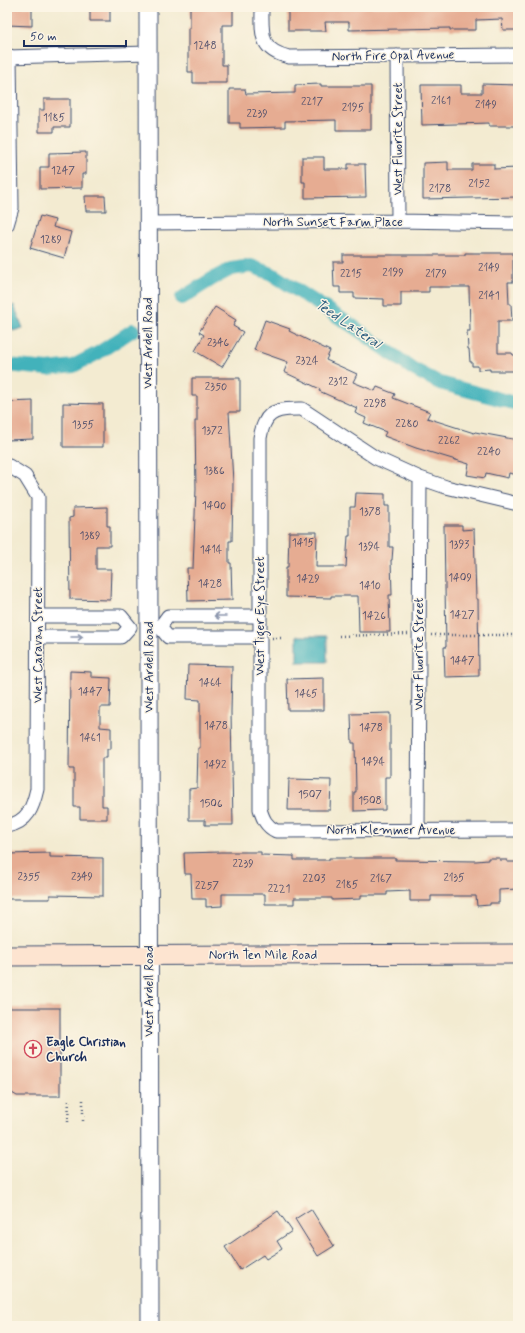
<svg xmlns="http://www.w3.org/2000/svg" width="525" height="1333" viewBox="0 0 525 1333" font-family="Mynerve,sans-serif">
<rect width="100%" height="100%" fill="#fcf5e5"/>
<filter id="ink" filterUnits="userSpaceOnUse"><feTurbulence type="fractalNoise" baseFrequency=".025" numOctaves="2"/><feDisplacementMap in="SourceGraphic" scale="8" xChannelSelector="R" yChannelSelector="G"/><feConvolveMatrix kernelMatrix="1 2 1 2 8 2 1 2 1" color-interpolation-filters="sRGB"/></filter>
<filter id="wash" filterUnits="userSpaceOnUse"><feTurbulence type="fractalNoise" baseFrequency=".012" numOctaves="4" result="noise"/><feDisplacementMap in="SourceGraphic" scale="16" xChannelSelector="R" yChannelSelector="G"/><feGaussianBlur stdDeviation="0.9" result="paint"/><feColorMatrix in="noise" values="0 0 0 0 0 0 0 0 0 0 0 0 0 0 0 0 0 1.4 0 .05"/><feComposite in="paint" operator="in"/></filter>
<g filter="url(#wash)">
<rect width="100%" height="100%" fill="#f3ebd1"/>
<!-- water -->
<path fill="#42b2bb" stroke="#2e708c" d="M14,305l9,23 -10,3 -6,-15v-8z
M297,636h30v26h-30z"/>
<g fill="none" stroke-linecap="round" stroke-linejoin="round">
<!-- canal -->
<path stroke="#42b2bb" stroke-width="14" d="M182,298l30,-19 19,-10 20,-3 21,8 82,53 59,42 27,14 78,21
M7,365l41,4 25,-3 25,-13 35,-23"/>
</g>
<g id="blocks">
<!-- building -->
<path fill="#e6ac92" d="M7,7h25v19l-25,-1z
M90,7h20v14h-20z
M190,7h43v18h-11v40h5v18h-34v-11h-5v-44h2z
M288,7h229l1,23h-15l-1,-11 -26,1v10h-26v-2l-101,2v-8h-24l1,9h-38z
M321,84v2h50v44h-35v-10l-51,1v6l-45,1v-5h-11v-34h16l1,5 49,-1v-8z
M482,84l36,1v41h-29v-3l-67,2 -1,-40h40v8h21z
M44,99h26v28h-16v5h-15v-22h5z
M86,152v22h-4v14l-42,1v-22h9v-14z
M302,157h22v12h24v-5h17l1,33 -61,1v-16h-3z
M448,162v8h24v-6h22v5l24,-1v29l-95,2v-36z
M85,196h20l1,15h-20z
M40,216l15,4 -2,7 18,5 -7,26 -34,-10z
M465,253h48v29h-5l1,22h2l1,17h-14v32h14l1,2h5v16h-28v-2l-12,1v-4h-6v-4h-2l-1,-13h-1l-1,-18h3l-1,-44h-40v5h-28v14h-17v-7l-30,-1v-5h-14v-6h-6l-1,-25h10v-7h122z
M215,307l21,13 -3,6 10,6 -21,35 -27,-16 9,-16 -5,-3z
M265,320l25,9 -1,2 41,20 -4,9 31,14 -4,8 22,9 2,-4 18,7 -2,4 37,14 -3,6 47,15 1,-1 43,8v35l-9,-2 -1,5 -22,-5 -1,5 -18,-3 2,-11 -53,-16 -32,-12 2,-4 -22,-9 2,-5 -11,-5 2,-5 -38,-17 1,-2 -36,-17 4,-10 -34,-12z
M192,378h48v34h-11l4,70 -1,59h-3v22h2l1,37 -44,1 -1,-33h6l3,-79 -1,-68h2v-25h-5z
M33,401v38l-26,1v-38z
M63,403l40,1v43h-40z
M356,493l29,1v12h4v41h4l-1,13h-1l1,35h-3l1,37h-31l-1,-36h-27v2l-45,-1v-30h2l1,-35h28l-1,35h30l2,-31h2v-29h5z
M107,507v19h3v20h-14v23h15l-1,31 -40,-1 -1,-81 4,-1v-9z
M444,525h18v5l12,-1 2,70h2l1,77 -34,1 -1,-30h2z
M188,665l44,1 -1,46 2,113h-28v-5h-16v-31l8,-1 1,-40h2v-48l-13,-1z
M70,671l21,1v5l20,1 -1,29h-10v20l11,1v21h-4v9h-5v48h5v13h-27v-12h-6v-38h-5z
M324,678v32h-36l-1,-31z
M390,713v64h-5v33l-31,1v-19h2l-1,-49h-3l-1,-29z
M289,779l42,1 -1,30h-42z
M221,852h40v3l33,1v4h35v-2h66v2l81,1 12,-1v-2h12v2h7v2h11v27l-19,1v13h-9v2l-13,1 -1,-10h-45v5h-21v-10l-23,1v3h-26v4l-29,1v-2h-38v6h-29v-10h-43v12l-16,1v-8h-14l-1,-25h-6l-1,-21z
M50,853v4l53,1v38l-53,-1v4h-43v-45z
M7,1008h53v88h-43l-10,-6z
M311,1209l23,37 -16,10 -23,-37z
M278,1211l14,20 -15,10 5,8 -16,10 -3,-4 -23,15 -15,-23z"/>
</g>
</g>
<g filter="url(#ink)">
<use href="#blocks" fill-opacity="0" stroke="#3b4b6f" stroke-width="1"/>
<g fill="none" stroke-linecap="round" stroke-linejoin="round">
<defs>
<path id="minor" d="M262,7c0,27 -3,43 27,50l229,-2
M397,56l1,165
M7,57l141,-4
M148,223l250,-2 120,2
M7,225l5,-17 -2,-152
M7,466h2l16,10 13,21 -1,292c-4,18 -9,33 -30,37
M518,504l-72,-17 -26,-9 -44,-20 -74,-49c-13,0 -31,-1 -37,13 -3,5 -4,11 -5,16v371c3,10 6,17 16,22l242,-1
M38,616h83l9,11 -9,10h-83
M259,616h-91l-8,11 8,10h91
M418,830l2,-352"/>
<path id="tertiary" d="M148,7l2,1319"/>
<path id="secondary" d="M7,956l511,-2"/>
</defs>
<!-- minor casing -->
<use href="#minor" stroke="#3b4b6f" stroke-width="15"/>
<!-- tertiary casing -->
<use href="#tertiary" stroke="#3b4b6f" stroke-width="19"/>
<!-- secondary casing -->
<use href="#secondary" stroke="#3b4b6f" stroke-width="21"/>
<!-- path -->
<path stroke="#3b4b6f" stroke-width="2.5" stroke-dasharray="1 3" stroke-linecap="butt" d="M431,635h87
M339,636l69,-2
M272,638h16
M83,1100v22
M68,1122l1,-22"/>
<!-- minor -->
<use href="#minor" stroke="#fff" stroke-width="13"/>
<!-- tertiary -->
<use href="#tertiary" stroke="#fff" stroke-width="17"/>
<!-- secondary -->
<use href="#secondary" stroke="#fde4d0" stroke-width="19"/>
</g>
<!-- one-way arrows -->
<defs><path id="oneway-shaft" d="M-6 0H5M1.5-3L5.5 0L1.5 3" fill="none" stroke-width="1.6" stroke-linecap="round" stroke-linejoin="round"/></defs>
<g stroke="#8d97ae">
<use href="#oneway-shaft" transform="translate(220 616) rotate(180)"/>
<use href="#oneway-shaft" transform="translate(77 637)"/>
</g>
</g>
<!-- icons -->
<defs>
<symbol id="church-ring" viewBox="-11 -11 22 22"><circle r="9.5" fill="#fcf5e5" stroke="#d1495b" stroke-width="1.5"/><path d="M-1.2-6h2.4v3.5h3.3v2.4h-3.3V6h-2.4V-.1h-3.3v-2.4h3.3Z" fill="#d1495b"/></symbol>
</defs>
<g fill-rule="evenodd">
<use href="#church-ring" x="23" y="1039" width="20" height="20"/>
</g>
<g text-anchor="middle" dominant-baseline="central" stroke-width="3" stroke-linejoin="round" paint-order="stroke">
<!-- number labels -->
<g font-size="11" fill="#4e4e6b">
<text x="205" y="46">1248</text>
<text x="441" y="101">2161</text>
<text x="312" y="102">2217</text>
<text x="486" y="105">2149</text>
<text x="353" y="108">2195</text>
<text x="257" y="114">2239</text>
<text x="54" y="118">1185</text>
<text x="63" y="171">1247</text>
<text x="479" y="184">2152</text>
<text x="440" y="189">2178</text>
<text x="51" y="240">1289</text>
<text x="489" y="268">2149</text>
<text x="393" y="273">2199</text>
<text x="351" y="274">2215</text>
<text x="436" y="274">2179</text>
<text x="489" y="296">2141</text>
<text x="218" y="343">2346</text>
<text x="307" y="361">2324</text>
<text x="338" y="382">2312</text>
<text x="216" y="387">2350</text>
<text x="375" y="404">2298</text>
<text x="407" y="424">2280</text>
<text x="83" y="425">1355</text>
<text x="212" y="431">1372</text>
<text x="449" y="441">2262</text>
<text x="489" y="452">2240</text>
<text x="214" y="471">1386</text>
<text x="214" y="506">1400</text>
<text x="370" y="512">1378</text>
<text x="90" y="536">1389</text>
<text x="303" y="543">1415</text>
<text x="459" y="545">1393</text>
<text x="369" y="547">1394</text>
<text x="211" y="550">1414</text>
<text x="460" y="578">1409</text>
<text x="308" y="579">1429</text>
<text x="210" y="584">1428</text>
<text x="370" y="586">1410</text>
<text x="462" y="615">1427</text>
<text x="374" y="616">1426</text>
<text x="462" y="661">1447</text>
<text x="210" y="683">1464</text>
<text x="90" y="692">1447</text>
<text x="306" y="694">1465</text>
<text x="216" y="726">1478</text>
<text x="371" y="728">1478</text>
<text x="90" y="738">1461</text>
<text x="373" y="762">1494</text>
<text x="215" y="765">1492</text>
<text x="310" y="795">1507</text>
<text x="370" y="801">1508</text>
<text x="211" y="804">1506</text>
<text x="243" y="864">2239</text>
<text x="29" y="877">2355</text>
<text x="82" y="877">2349</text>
<text x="454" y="878">2135</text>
<text x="314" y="879">2203</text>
<text x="381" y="879">2167</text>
<text x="347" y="885">2185</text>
<text x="207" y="886">2257</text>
<text x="279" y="889">2221</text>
</g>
<!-- street labels -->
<g font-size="13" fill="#1b2f5e" stroke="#fcf5e5">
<text transform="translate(393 56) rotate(-1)">North Fire Opal Avenue</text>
<text transform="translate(398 139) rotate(-90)">West Fluorite Street</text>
<text x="333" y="222">North Sunset Farm Place</text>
<text transform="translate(148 343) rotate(-90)">West Ardell Road</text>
<text transform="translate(260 616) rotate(-90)">West Tiger Eye Street</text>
<text transform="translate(38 645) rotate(-90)">West Caravan Street</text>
<text transform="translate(419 654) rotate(-90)">West Fluorite Street</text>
<text transform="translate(149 667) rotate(-90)">West Ardell Road</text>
<text x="391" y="830">North Klemmer Avenue</text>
<text x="263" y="955">North Ten Mile Road</text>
<text transform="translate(149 991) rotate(-90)">West Ardell Road</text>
</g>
<!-- poi labels -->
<g font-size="13" font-weight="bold" fill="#1b2f5e" stroke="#fcf5e5" text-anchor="start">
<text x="46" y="1042">Eagle Christian<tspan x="46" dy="15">Church</tspan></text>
</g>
<!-- water labels -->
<g font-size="14" font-style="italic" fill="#295d7f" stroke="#fcf5e5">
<text transform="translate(348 324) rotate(34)">Teed Lateral</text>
</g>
</g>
<!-- margin -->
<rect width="525" height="1333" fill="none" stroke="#fcf5e5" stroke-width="24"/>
<!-- scale -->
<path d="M24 40v6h102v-6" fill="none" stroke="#1b2f5e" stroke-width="2"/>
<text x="30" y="40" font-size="12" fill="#1b2f5e" stroke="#fcf5e5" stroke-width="3" paint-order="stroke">50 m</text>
</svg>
